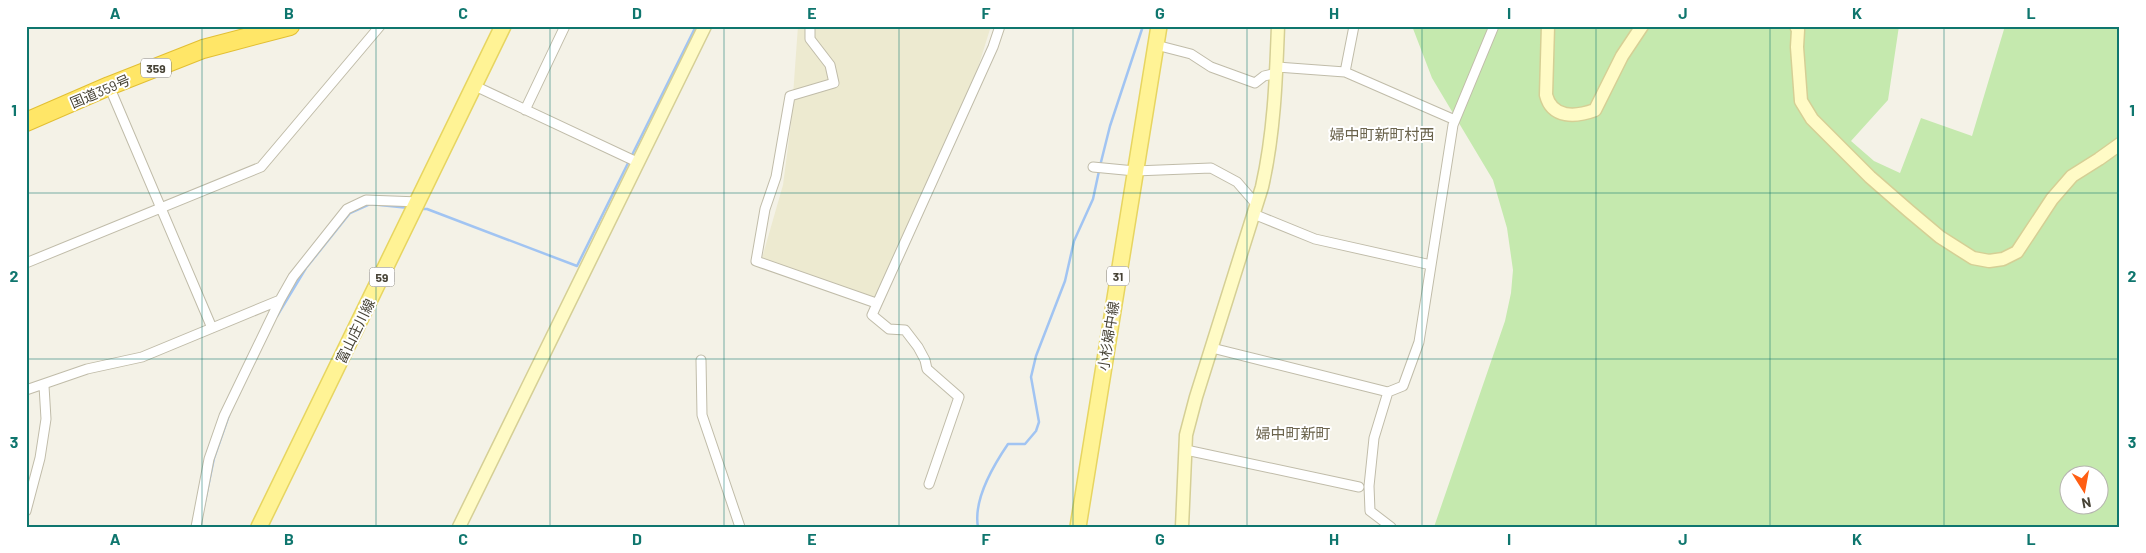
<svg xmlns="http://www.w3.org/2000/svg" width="2146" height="553" viewBox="0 0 2146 553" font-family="Barlow,'Noto Sans JP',sans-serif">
<rect width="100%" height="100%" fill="#f4f2e7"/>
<!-- education -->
<path fill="#edead0" d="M798,26h193l-15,48 -101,224 -113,-40 21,-73 8,-62z"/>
<!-- green -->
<path fill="#c5e9ae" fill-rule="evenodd" d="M1412,26h487l-11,74 -37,41 23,20 26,12 21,-55 51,18 33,-110h115v501h-686l71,-206 6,-28 2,-23 -6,-42 -14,-48 -61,-102zM2068,476h30v30h-30z"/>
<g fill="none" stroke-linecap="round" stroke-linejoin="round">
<!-- stream -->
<path stroke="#a1c4f2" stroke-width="2.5" d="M1100,166l10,-40 33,-100
M419,209h8l150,57 119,-240
M277,316l29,-48 44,-55 20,-9 39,4
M204,506l10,-48 15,-43
M978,527c-5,-27 15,-61 30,-83h17l11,-13 3,-9 -8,-45 5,-21 29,-75 9,-40 19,-42 6,-28"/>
<defs>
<path id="street" d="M810,26v13l20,26 4,18 -44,13 -14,81 -11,32 -9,52 120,42
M1354,26l-9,46 110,48
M1156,45l35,9 20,13 44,16 9,-7 13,-3
M1277,67l68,5
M109,86l103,242
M475,86l162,76
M525,110l40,-84
M1093,167l42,4 76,-3 26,14 20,23
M1256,215l59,24 116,26
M26,263l235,-96 119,-141
M1212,348l176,44 15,-6 16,-44 34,-217 41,-99
M701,360l1,55 38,112
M26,390l61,-21 55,-12 138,-57 13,-23 54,-68 19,-9 53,2
M1388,392l-14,46 -5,48 1,25 21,16
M1186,450l173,37
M929,484l30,-87 -32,-28 -2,-9 -7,-13 -13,-17 -16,-1 -17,-14 121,-268 7,-21
M26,511l14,-53 6,-39 -2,-33
M196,527l13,-68 15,-43 56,-116"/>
<path id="secondary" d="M1548,26l-2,69c6,24 30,22 49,15l27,-54 20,-30
M1796,26l2,4 -1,17 4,54 11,18 58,58 39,34 31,26 33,21 16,3 14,-2 14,-7 35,-53 20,-23 27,-17 21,-15
M459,527l246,-501
M1182,527l4,-92 10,-38 66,-210c12,-53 14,-106 16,-161"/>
<path id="primary" d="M259,527l244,-501
M1078,527l81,-501"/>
<path id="highway" d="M26,122l83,-36 94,-37 87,-23"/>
</defs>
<!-- street casing -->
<use href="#street" stroke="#c0bca9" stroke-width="11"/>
<!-- secondary casing -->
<use href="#secondary" stroke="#d5cf95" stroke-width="15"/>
<!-- primary casing -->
<use href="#primary" stroke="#e7d561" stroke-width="18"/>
<!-- highway casing -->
<use href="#highway" stroke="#e2bf33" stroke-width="20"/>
<!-- street -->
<use href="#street" stroke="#fff" stroke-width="9"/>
<!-- secondary -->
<use href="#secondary" stroke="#fffbc6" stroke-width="12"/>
<!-- primary -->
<use href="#primary" stroke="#fff395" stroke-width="15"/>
<!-- highway -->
<use href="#highway" stroke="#ffe667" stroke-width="18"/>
</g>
<!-- grid -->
<path fill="none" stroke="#0f766e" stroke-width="1" stroke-opacity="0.55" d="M202,26v501M376,26v501M550,26v501M724,26v501M899,26v501M1073,26v501M1247,26v501M1422,26v501M1596,26v501M1770,26v501M1944,26v501M26,193h2094M26,359h2094"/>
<g text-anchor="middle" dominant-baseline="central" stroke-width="4" stroke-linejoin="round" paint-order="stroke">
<!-- shield labels -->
<g fill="#fff" stroke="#7e7b72" stroke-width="1">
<rect x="141" y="58.5" width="30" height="19" rx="4"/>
<rect x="1107" y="266.5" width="22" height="19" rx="4"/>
<rect x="369.5" y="267.5" width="25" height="19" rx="4"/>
</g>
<g font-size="12" font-weight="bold" fill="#474336">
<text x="156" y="68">359</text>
<text x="1118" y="276">31</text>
<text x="382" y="277">59</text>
</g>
<!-- street labels -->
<g font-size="14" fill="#474336" stroke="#fff">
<text transform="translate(100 91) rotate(-23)">国道359号</text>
<text transform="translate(355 331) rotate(-64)">富山庄川線</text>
<text transform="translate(1108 336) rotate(-81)">小杉婦中線</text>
</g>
<!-- neighbourhood labels -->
<g font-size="15" fill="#6a634c" stroke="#fff">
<text x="1382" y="134">婦中町新町村西</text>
<text x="1293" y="433">婦中町新町</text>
</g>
</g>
<!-- border -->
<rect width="2146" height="553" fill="none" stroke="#ffffff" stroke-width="55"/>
<!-- north arrow -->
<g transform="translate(2084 490) rotate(169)"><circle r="24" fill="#ffffff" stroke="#b5b4af"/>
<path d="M0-4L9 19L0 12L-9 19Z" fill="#ff5e13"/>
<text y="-8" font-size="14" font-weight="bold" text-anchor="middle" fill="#474336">N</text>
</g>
<rect x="28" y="28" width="2090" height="498" fill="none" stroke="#0f766e" stroke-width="2"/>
<g font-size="16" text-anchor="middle" font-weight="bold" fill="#0f766e">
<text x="115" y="19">A</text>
<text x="289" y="19">B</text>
<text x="463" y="19">C</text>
<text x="637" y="19">D</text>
<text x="812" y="19">E</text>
<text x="986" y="19">F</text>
<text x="1160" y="19">G</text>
<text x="1334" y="19">H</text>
<text x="1509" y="19">I</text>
<text x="1683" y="19">J</text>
<text x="1857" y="19">K</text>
<text x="2031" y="19">L</text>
<text x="14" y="116">1</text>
<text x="2132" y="116">1</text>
<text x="14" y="282">2</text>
<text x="2132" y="282">2</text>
<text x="14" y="448">3</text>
<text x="2132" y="448">3</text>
<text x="115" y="545">A</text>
<text x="289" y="545">B</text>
<text x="463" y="545">C</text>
<text x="637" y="545">D</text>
<text x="812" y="545">E</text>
<text x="986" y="545">F</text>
<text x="1160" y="545">G</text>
<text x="1334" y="545">H</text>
<text x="1509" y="545">I</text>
<text x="1683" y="545">J</text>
<text x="1857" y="545">K</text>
<text x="2031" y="545">L</text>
</g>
</svg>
